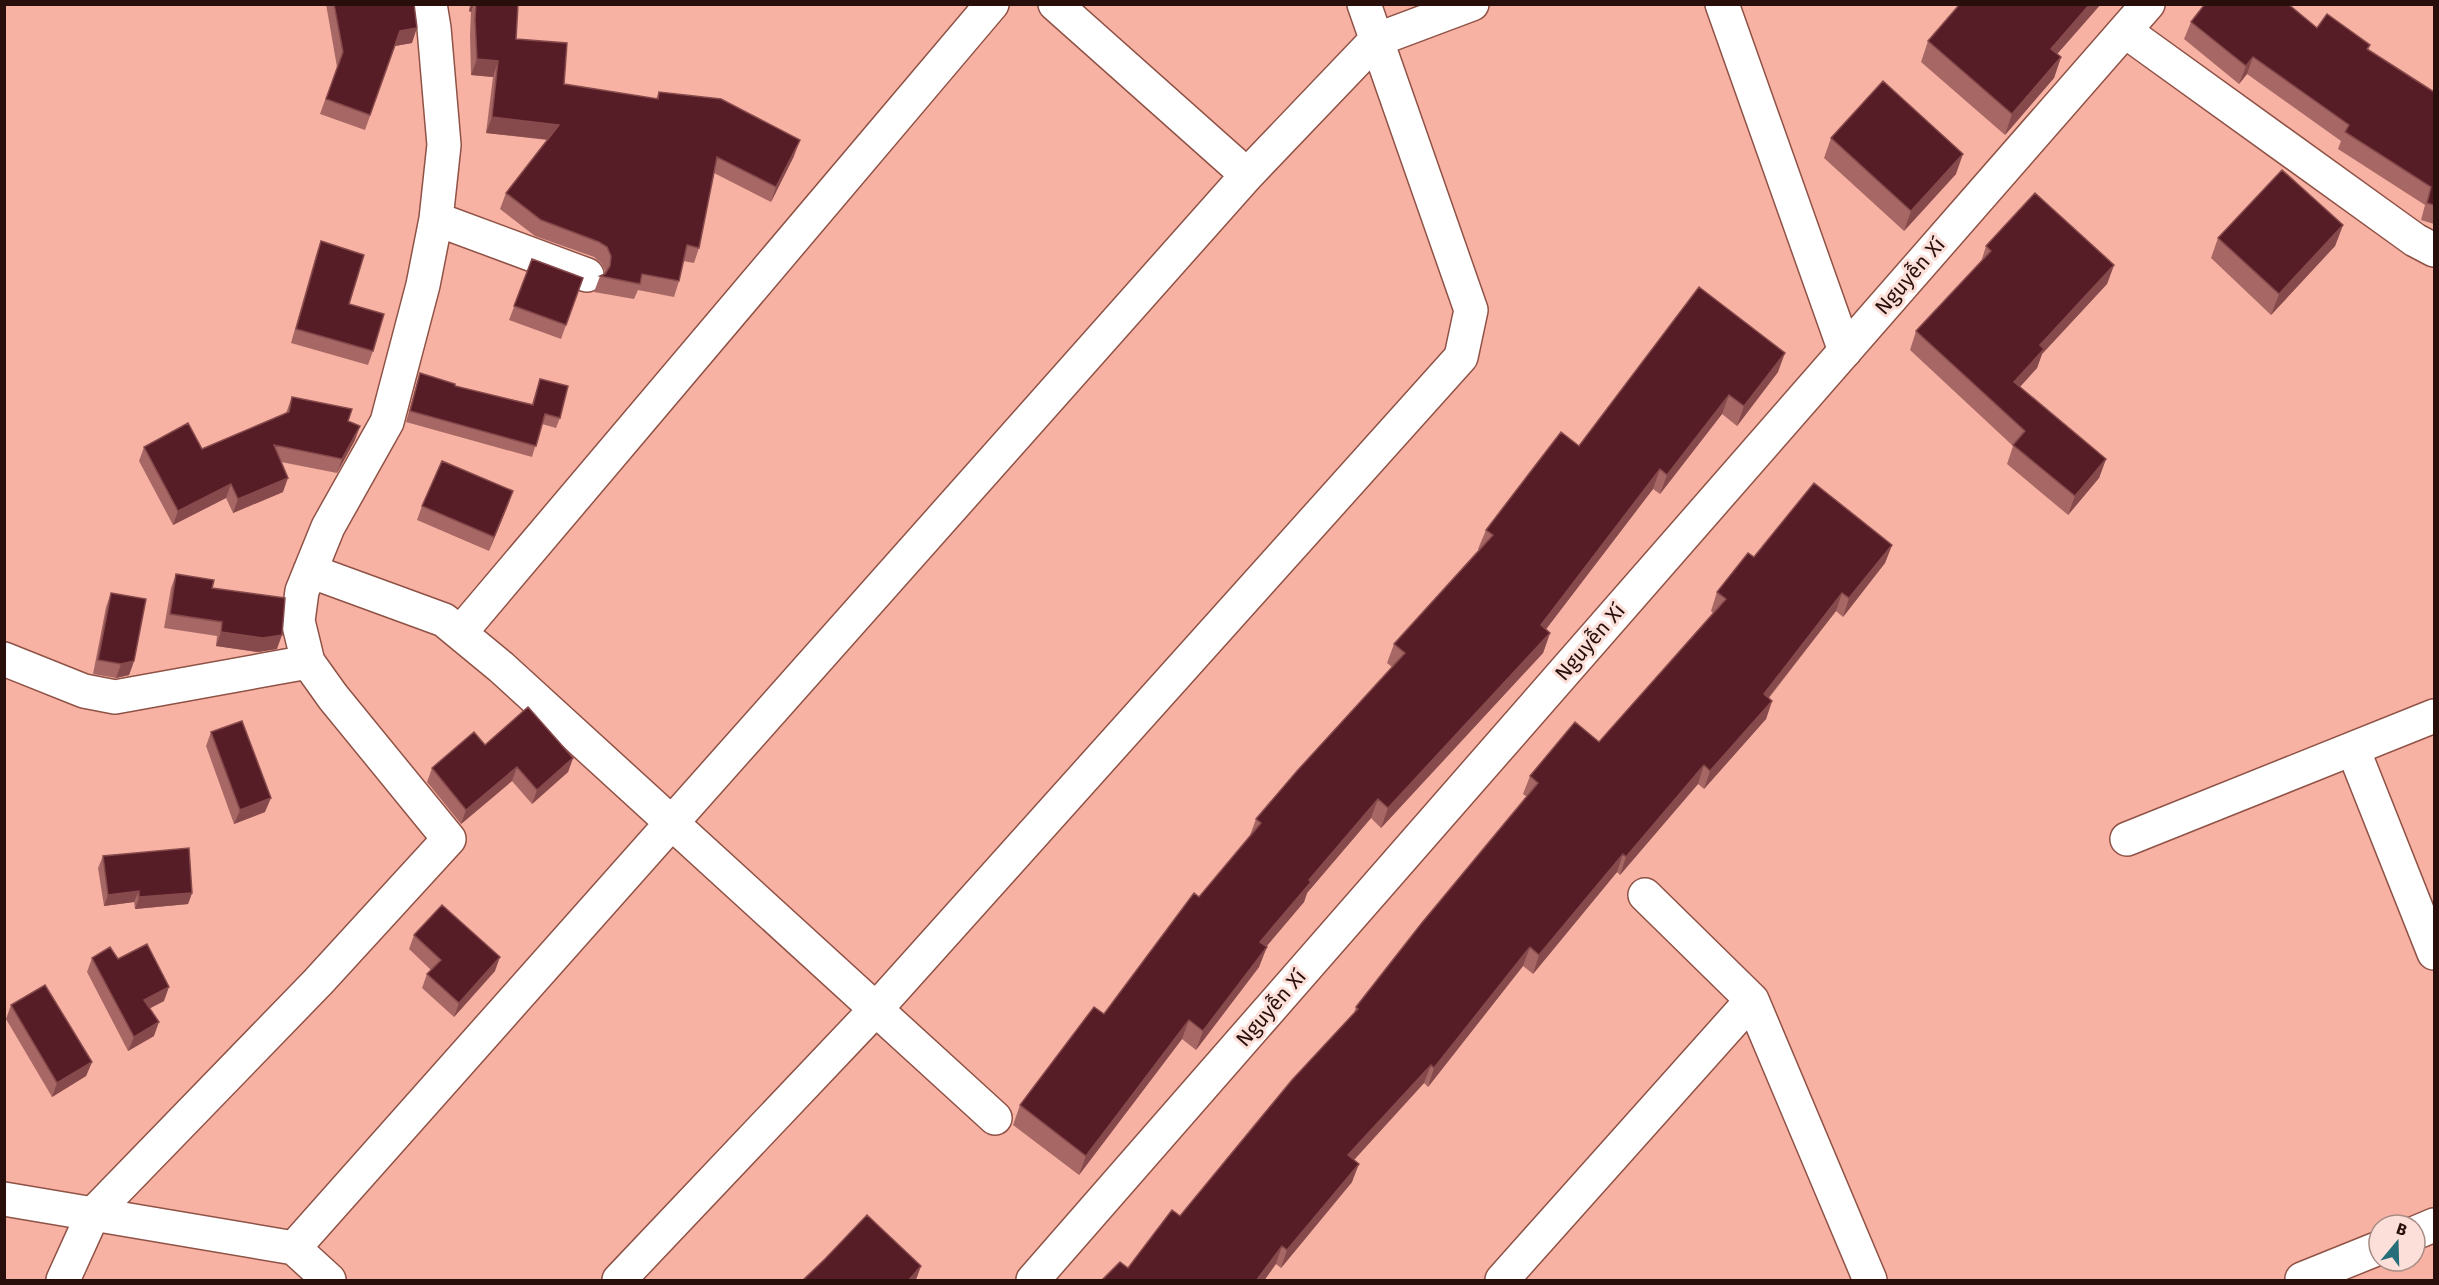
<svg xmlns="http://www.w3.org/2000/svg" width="2439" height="1285" viewBox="0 0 2439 1285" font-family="'Fira Sans',sans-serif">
<rect width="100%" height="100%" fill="#f8b2a3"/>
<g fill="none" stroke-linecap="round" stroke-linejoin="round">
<defs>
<path id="street" d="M1055,4l192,171
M1722,4l123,347
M2125,31l290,209 19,10
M436,219l151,56
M310,571l134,49 57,47 494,451
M460,633l532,-629
M4,659l80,32 31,6 193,-35
M2353,749l81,204
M2127,839l307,-123
M1645,895l107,105 118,280
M4,1199l290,49 35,32
M2415,1233l19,-8
M294,1248l953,-1073 129,-135 96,-36
M2302,1279l77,-31
M63,1280l30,-66 225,-232 131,-143 -116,-142 -25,-35 -10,-41 4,-30 26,-64 59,-105 36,-137 13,-66 8,-74 -10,-117 -4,-24
M619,1280l257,-271 585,-652 10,-47 -107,-306
M1502,1280l250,-280"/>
<path id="secondary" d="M1033,1280l1115,-1276"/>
</defs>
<!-- street casing -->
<use href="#street" stroke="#8f5246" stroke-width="36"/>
<!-- secondary casing -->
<use href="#secondary" stroke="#8f5246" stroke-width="36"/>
<!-- street -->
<use href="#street" stroke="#fff" stroke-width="33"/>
<!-- secondary -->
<use href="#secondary" stroke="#fff" stroke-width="33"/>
</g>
<!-- wall -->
<path fill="#a76865" d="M326,4h88l-2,39 -17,3 -30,84 -45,-16 17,-47z
M470,4h48l-2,35 48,45 92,15 3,-7 135,64 -23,46 -57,-29 -15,75 -5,15 -11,-2 -4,20 -5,16 -36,-7 -4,9 -40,-7 6,-16 5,-3v-2l-4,-8 -7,-6 -59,-21 -35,-27 6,-16 41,-53 -61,-7 7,-56 -22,-2 -1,-40 1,-23 -2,-1z
M1960,4h141l-44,50 4,3 -7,21 -49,57 -84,-73 7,-21z
M2191,22l126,6 53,17 -2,5 66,42v132l-13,-4 4,-15 -87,-56 3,-8 -94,-67 -8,10 -55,-45z
M1831,138l125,36 -52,57 -80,-73z
M2343,225l-8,21 -64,69 -60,-57 7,-20z
M321,241l28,63 24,47 -5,14 -77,-22 25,-88z
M1986,246l128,19 -7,19 -65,70 -5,14 -17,19 86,72 -7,19 -31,37 -61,-51 6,-18 -103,-96 6,-19 65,-69z
M532,259l51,19 -22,61 -52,-19z
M1778,372l-41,54 -15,-12 -62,80 -7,-5 -107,140 4,4 -7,20 -162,175 -10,-10 -64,75 -3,9 -38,45 -7,20 -63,83 -14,-11 -103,136 -66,-50 7,-20 84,-91 95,-117 50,-59 7,-19 136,-152 -5,-4 7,-19 85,-94 -1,-1 8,-19 93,-84z
M420,373l35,13 77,18 8,-25 20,39 -4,10 -14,-4 -10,33 -126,-35 11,-39z
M292,397l56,24 7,19 -18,33 -56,-11 2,30 -50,21 -7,-15 -53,27 -34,-64 5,-14 58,2 84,-36z
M508,505l-19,46 -72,-31 5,-14z
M1892,545l-7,18 -42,54 -7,-6 -67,87 3,3 -6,18 -62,70 -6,-5 -78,91 -3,-3 -84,102 -10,-8 -95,121 -4,-4 -70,77 -2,22 -71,86 -5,-4 -148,4 52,-52 174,-203 2,-6 171,-210 -4,-3 7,-18 69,-34 114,-129 -2,-2 6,-19 37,-35z
M176,574l36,14 65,61 -19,3 -42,-6 1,-10 -53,-8 7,-40z
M111,593l23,68 -5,14 -13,3 -23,-4 13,-67z
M211,732l54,80 -31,12 -28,-78z
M485,745l88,13 -5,14 -36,32 -20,-23 -51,43 -34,-42 5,-14z
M103,856l89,37 -4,11 -53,5 -1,-7 -30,4 -6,-38z
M414,935l81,36 -41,46 -32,-29 5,-14 4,-4 -22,-21z
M92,958l26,1 46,42 -14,7 4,28 -26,15 -41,-79z
M11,1005l81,57 -6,14 -34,21 -46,-78z"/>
<!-- shaded-wall -->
<path fill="#874a4c" d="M472,4h2l-3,8 -2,-1z
M2090,4h11l-57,65 7,-20z
M417,28l-5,15 -17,3 5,-15z
M2061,57l-7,21 -49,57 7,-21z
M2253,57l-6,17 -8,10 7,-18z
M477,59l21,2 -5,16 -22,-2z
M492,117l67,8 -6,15 -67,-7z
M800,140l-6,16 -23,46 5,-15z
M1963,154l-7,20 -52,57 7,-20z
M2343,225l-8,21 -64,69 8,-21z
M2114,265l-7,19 -65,70 -5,14 -30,33 7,-19 26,-37z
M1785,353l-7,19 -41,54 7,-20z
M1729,395l-7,19 -62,80 7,-19z
M360,426l-5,14 -18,33 5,-14z
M2106,459l-7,19 -31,37 7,-19z
M1660,469l-7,20 -119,156 7,-20z
M288,478l-5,14 -50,21 5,-14z
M231,484l-5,14 -53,27 5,-14z
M513,491l-5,14 -19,46 5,-14z
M1892,545l-7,18 -42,54 6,-19z
M1842,593l-6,18 -79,101 7,-18z
M221,632l61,3 -5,14 -19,3 -42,-6z
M1550,633l-7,20 -162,175 7,-20z
M134,661l-5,14 -13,3 5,-14z
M1772,701l-6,18 -62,70 6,-18z
M573,758l-5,14 -36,32 5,-14z
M1704,765l-6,19 -78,91 6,-18z
M517,767l-5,14 -51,43 5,-14z
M271,798l-6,14 -31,12 6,-14z
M1378,799l-7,19 -64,75 -3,9 -51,60 7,-20 49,-62z
M1623,854l-6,18 -84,102 6,-19z
M139,891l-5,11 -30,4 4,-11z
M192,893l-4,11 -53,5 4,-12z
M1267,947l-8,20 -63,83 7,-19z
M1530,947l-7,19 -95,121 6,-19z
M500,957l-5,14 -41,46 5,-14z
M169,987l-5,14 -25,13 5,-14z
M1189,1020l-7,19 -103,136 7,-19z
M159,1022l-5,14 -26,15 6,-14z
M92,1062l-6,14 -34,21 5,-14z
M1431,1065l-7,18 -82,90 6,-18z
M1359,1164l-7,18 -71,86 6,-18z
M1282,1246l-6,18 -12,17h-8z
M921,1266l-5,14 -8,1z"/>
<!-- building -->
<path fill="#561d27" stroke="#874a4c" stroke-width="1.5" d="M334,4h80l3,24 -17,3 -30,84 -44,-16 17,-47z
M476,4h42l-2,35 51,4 -3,41 94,15 1,-7 62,7 79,41 -24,47 -59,-30 -18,91 -12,-3 -8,36 -37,-7 -2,10 -40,-8 5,-2 5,-8 1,-10 -4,-9 -8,-5 -58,-22 -35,-27 53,-68 -67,-8 6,-56 -21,-2 -2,-40z
M1960,4h130l-39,45 10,8 -49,57 -84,-73z
M2205,4h83l29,24 10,-14 43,31 -3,4 67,43v113l-7,-2 4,-16 -86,-55 4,-7 -96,-68 -7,9 -55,-44z
M1883,81l80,73 -52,57 -80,-73z
M2282,170l61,55 -64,69 -61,-56z
M2035,193l79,72 -74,80 4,4 -30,33 92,77 -31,37 -62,-51 12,-14 -109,-100 75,-80 -5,-5z
M321,241l43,14 -15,49 35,10 -11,37 -77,-22z
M532,259l51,19 -17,47 -52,-19z
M1699,287l86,66 -41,53 -15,-11 -62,80 -7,-6 -119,156 9,8 -162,175 -10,-9 -69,81 2,2 -51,60 7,5 -64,84 -14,-11 -103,136 -66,-51 74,-98 10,7 90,-121 5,4 62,-74 -5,-4 41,-48 108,-118 -11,-9 99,-109 -7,-5 75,-98 18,14z
M420,373l35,11v2l78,19 7,-26 28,7 -8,32 -15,-4 -9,32 -126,-35z
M292,397l60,12 -4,12 12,5 -18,33 -68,-14 14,33 -50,21 -7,-15 -53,27 -34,-64 44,-24 14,26 87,-37z
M442,461l71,30 -19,46 -72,-31z
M1814,483l78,62 -43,53 -7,-5 -78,101 8,7 -62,70 -6,-6 -78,92 -3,-3 -84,101 -9,-8 -96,121 -3,-3 -83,90 11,9 -72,86 -5,-4 -26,35h-155l19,-19 8,6 44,-58 8,6 112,-136 66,-71 -2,-2 65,-83 117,-141 -8,-7 45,-54 24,20 127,-143 -9,-7 31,-39 6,4z
M176,574l38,6 -2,8 73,10 -3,37 -19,3 -42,-6 1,-10 -52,-8z
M111,593l35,6 -12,62 -13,3 -23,-4z
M528,707l45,51 -36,32 -20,-23 -51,43 -34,-42 42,-36 11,13z
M242,721l29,77 -31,12 -29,-78z
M189,848l3,45 -53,4v-6l-31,4 -5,-39z
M442,905l58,52 -41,46 -32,-29 14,-14 -27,-25z
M147,944l22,43 -25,13 15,22 -25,15 -42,-79 18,-11 8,12z
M45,985l47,77 -35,21 -46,-78z
M867,1215l54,51 -13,15h-106l23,-22z"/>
<g text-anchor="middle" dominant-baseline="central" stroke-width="6" stroke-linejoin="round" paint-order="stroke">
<!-- street labels -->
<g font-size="21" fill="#280f0b" stroke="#fcdfd8">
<text transform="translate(1910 276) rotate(-49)">Nguyễn Xí</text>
<text transform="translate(1590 642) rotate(-49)">Nguyễn Xí</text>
<text transform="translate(1271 1008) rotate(-49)">Nguyễn Xí</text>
</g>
</g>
<!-- border -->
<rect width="2439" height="1285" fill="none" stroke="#280f0b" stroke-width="12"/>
<!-- north arrow -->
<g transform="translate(2397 1243) rotate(19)"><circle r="28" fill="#fcdfd8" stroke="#a78c86" stroke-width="1.5"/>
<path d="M0-4.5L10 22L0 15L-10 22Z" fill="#276e7b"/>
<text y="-9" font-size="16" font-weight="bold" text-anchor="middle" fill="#280f0b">B</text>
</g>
</svg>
